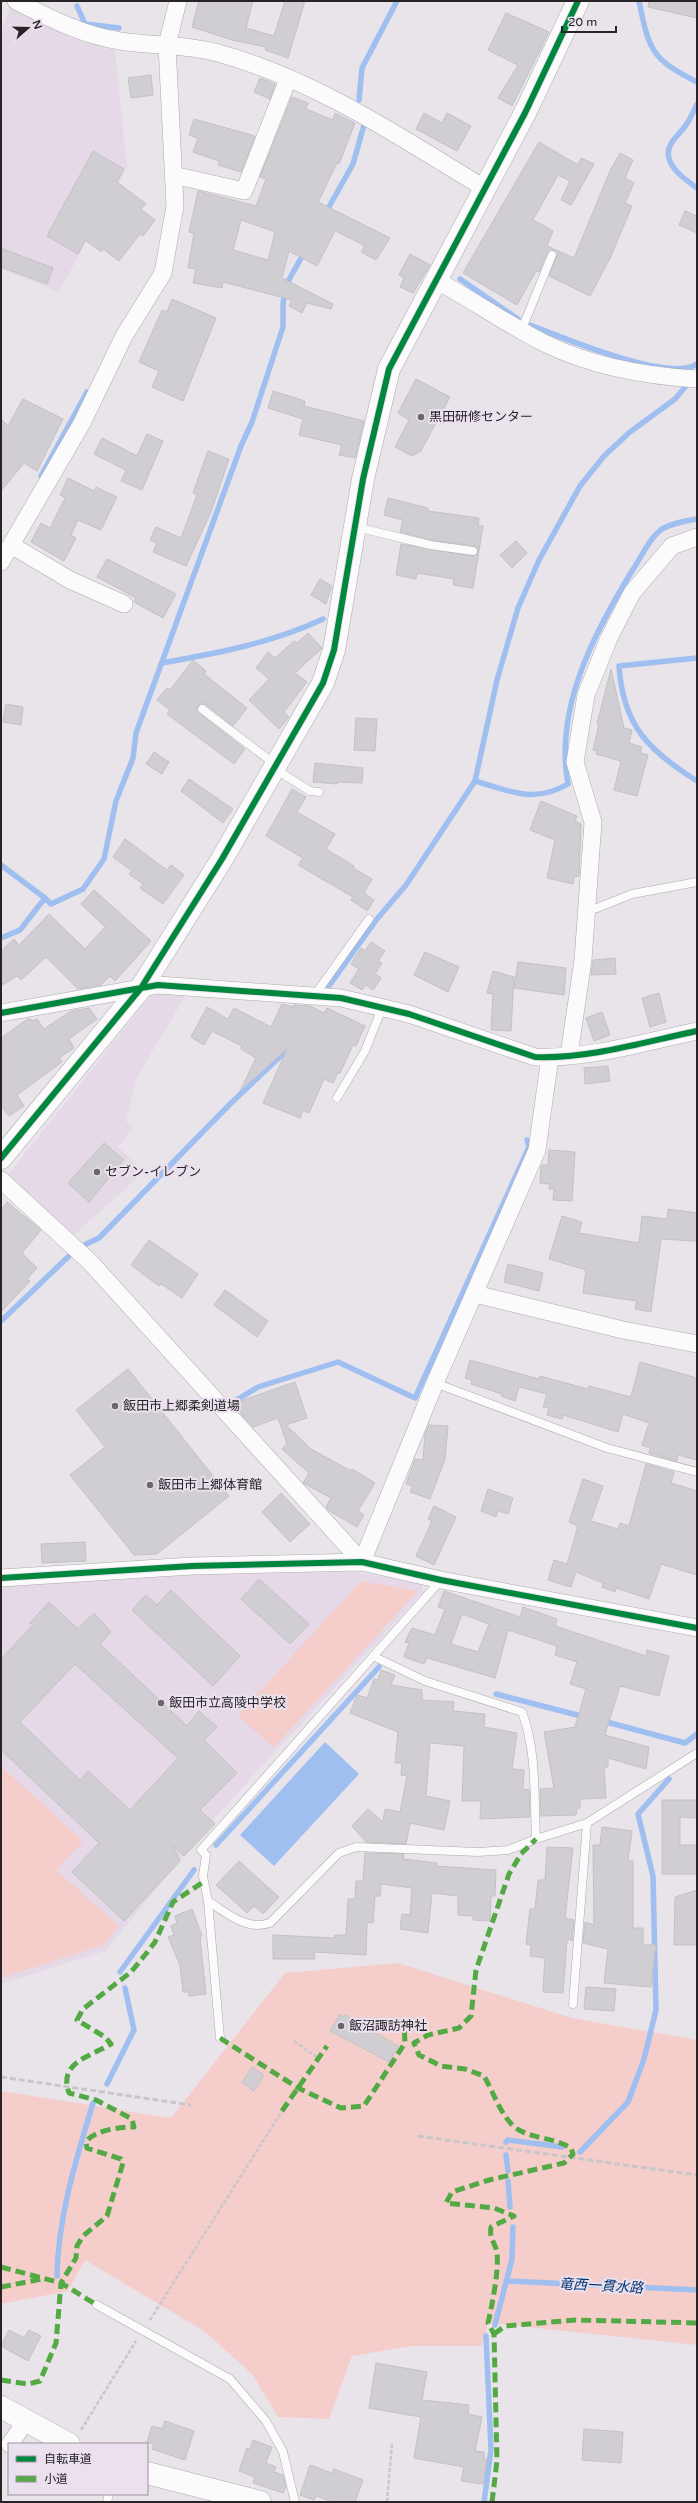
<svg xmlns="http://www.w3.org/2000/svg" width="698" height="2503" viewBox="0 0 698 2503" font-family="'Varela Round','Noto Sans JP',sans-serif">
<rect width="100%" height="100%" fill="#e9e3ea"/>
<!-- built -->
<path fill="#e5d9e7" d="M10,7l68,34 37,9 12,117 -68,125 -58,-23v-237z
M152,994l34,1 -49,82 -11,44 7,7 -15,19 26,25 -71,64 -65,-61z
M355,1572l66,11 2,9 -205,222 -113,137 -104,33v-398l153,-11z"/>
<!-- green -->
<path fill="#f5cecc" d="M361,1581l57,10 -145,157 -35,-33z
M1,1766l82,75 -27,29 63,56 -16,19 -102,33z
M398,1963l174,55 125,22v305l-209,-22 -6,23h-71l-59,10 -23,63 -51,-2 -26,-43 -48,-43 -119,-71 -17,31 -67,13v-213l170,27 114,-145z"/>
<!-- water -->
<path fill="#9fbff1" d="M325,1742l34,32 -85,92 -34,-31z"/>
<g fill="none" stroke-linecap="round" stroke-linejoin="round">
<!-- stream -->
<path stroke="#9fbff1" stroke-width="5.5" d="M639,1c10,49 12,58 58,81
M77,6l8,18 34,4
M359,100l3,-32 35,-67
M697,104c-4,9 -8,18 -14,25 -4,5 -9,9 -12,15 -11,18 13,35 26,44
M325,214l28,-50 11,-39
M460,279l58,40
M530,325c31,12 140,58 167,39
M41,476l46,-84
M697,658l-78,8c4,60 30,85 78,115
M162,663c56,-10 110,-20 161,-44
M475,781c35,10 59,23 93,3 -14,-75 26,-151 64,-213 9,-13 17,-33 30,-42 11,-6 23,-8 35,-10
M1,865l44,33
M1,938l19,-8 25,-32 6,6 32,-15 21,-30 12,-58 17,-43 3,-25 105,-287 11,-24 31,-95v-23l3,-19 19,-34
M329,986l48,-67 29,-34 69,-104 22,-101 21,-72 21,-48 41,-74 24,-30 26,-24 45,-33 11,-13
M86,1244l13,-6 131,-134 57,-54
M1,1321l68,-65
M235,1401l23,-14 80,-25 77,36 114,-251 -2,-7
M496,1694l89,23
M603,1721l82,22 12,-9
M216,1845l163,-178
M120,1972l74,-102
M107,2084l27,-54 -9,-42
M506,2142l2,-2 54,7
M580,2152l48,-50 16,-43 12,-49 -3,-134 -15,-62 31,-35
M506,2155l2,16
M508,2181l2,26
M57,2276c1,-60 19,-116 36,-173
M506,2281l191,9
M495,2325l17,-66 1,-32
M484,2502l7,-52 -5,-114"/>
</g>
<!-- building -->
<path fill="#d0ced3" stroke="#c3c0c6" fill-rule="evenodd" d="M199,1h54l-7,27 28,8 11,-35h20l-17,57 -23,-8 1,-3 -34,-7 -40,-13z
M649,1h48v17l-49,-11z
M506,13l43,19 -37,74 -14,-8 20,-33 -30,-15z
M151,75l2,20 -22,3 -3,-20z
M260,78l15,6 -5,15 -16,-7z
M292,97l16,6 -2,6 27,11 2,-7 20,10 -16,41 -2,-1 -19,39 72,36 -14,22 -15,-8 3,-5 -2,-3 -27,-13 -18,35 -28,-15 -7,27 51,26 -2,5 -24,-6 -5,10 -13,-7 3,-6 -69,-18 -1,6 -29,-5 3,-14 -8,-1 6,-35 -5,-1 9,-41 58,15 10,-27 -6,-2zM241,220l34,12 -7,28 -35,-10z
M424,113l18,10 5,-10 24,13 -14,25 -41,-22z
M194,119l61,17 -14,36 -23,-7 1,-4 -26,-9 5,-14 -9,-3z
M539,142l39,23 3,-7 13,6 -23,41 -10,-5 9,-19 -12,-6 -25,45 20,11 -6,15 27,12 36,-87 10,-18 13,7 -8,18 9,5 -9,20 7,3 -21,50 -21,40 -41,-20 8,-21 -5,-5 -5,3 -8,19 -3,-1 -19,34 -54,-32z
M93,151l31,18 -7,13 29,22 -5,5 14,11 -12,16 -3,-2 -21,27 -16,-12 -2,3 -16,-12 -7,14 -31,-18z
M685,211l12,5v17l-18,-8z
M1,248l52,20 -6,16 -46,-17z
M410,254l20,11 -17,28 -13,-6 4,-9 -5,-3z
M172,299l44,19 -33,83 -31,-14 7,-16 -20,-9 23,-52 5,2z
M416,379l34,18 -29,54 -9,5 -17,-9 14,-27 -11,-7z
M273,391l32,10 -1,5 60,15 -9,37 -16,-3 3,-10 -43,-10 4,-16 -35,-11z
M23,399l40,20 -26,52 -13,-8 -23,28v-72l7,7z
M147,434l16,7 -21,49 -21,-9 5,-11 -32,-16 8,-16 35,18z
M208,451l21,8 -18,53 -25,54 -33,-14 4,-9 -7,-3 6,-13 25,11 16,-43 -4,-2z
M68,478l26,13 2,-4 21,10 -16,33 -23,-10 -7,15 5,3 -12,23 -33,-19 10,-19 9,5 15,-30 -5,-3z
M388,498l40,10v3l51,7 -1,8h5l-10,62 -20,-3 1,-6 -37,-6 -1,6 -20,-4 5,-31 71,12 6,-5 -4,-5 -43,-6 -31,-8 3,-12 -19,-5z
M516,541l11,12 -15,15 -12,-13z
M107,559l69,35 -13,24 -29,-16 2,-4 -39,-21z
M320,579l12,7 -6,18 -15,-9z
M308,633l14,15 -27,25 12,9 -23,30 5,5 -10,12 -30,-29 20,-21 -13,-11 12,-16 7,6 19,-17 3,2z
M193,660l13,11 -2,3 43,34 -14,18 -28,-22h-5l-3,4 2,5 46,36 -11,15 -67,-50 3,-4 -13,-10 10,-12 3,2z
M611,669l13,59 8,2 -3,13 13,4 -2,6 8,2 -11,41 -23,-6 7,-29 -25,-7 1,-3 -4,-1 6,-26h-2z
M6,704l17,3 -2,18 -18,-3z
M356,718l21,1 -2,32 -21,-1z
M154,752l15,10 -7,12 -16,-10z
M315,763l48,5 -1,15 -25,-1v2l-24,-2z
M189,779l44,30 -10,14 -42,-32z
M292,789l14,8 -9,15 38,22 -9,15 28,17 -1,2 19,11 -8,14 10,7 -7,11 -16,-11 2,-3 -55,-32 5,-7 -37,-22z
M541,801l36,15 -2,5 6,3 -2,52 -5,1 -1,7 -26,-6 8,-38 -25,-10z
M125,839l42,31 4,-5 13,10 -21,29 -23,-16 3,-4 -14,-10 3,-3 -19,-14z
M94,890l57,51 -36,40 -5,-5 -9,9 -23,4 -32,-32 -25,23 -4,-4 -16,10v-35l13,-12 5,6 30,-31 36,35 20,-22 -24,-23z
M371,942l14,9 -7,10 4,2 -7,11 6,4 -8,12 -7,-5 -4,5 -12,-7 9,-14 -8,-5 10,-16 4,3z
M425,952l34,15 -11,25 -34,-17z
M615,958l1,16 -25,1 2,-15z
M518,962l48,6 -2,27 -50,-7z
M493,971l21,6 -3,54 -20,-1 2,-36 -6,-1z
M659,993l7,29 -16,5 -8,-29z
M282,1004l11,3 1,-2 16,1 14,7 3,-5 38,18 -9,20 -3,-1 -13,28 -2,-1 -5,11 -9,-4 -15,34 -6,-3 -3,8 -37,-15 24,-54 -47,42 16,-33 -15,-9 1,-3 -30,-15 -8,14 -13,-8 16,-30 21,12 6,-11 37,19z
M89,1008l8,11 -28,20 5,9 -15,10 3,4 -45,33 7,11 -15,10 -8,-10v-68l28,-20 4,3 4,-2 7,10 27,-18z
M602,1012l8,23 -16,6 -8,-23z
M608,1066l2,15 -25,3 -1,-16z
M104,1143l20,17 -35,42 -21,-19z
M549,1150l26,2 -3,49 -19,-1 1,-11h-5l1,-5 -10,-1 1,-16 1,-2h6z
M7,1202l34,28 -19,23 15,15 -10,11 3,2 -29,31v-102z
M668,1209l29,4v24l-1,4 -35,-2 -10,73 -16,-3 2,-8 -54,-8 3,-23 -37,-11 13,-43 20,6 -3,11 60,10 3,-27 25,3z
M149,1240l49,34 -16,24 -21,-14 -2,2 -28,-21z
M508,1264l35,9 -4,18 -35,-9z
M225,1290l43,31 -11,16 -43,-32z
M470,1360l69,19 1,-3 48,13 1,-3 42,11 9,-35 57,16v82l-19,-5 -1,6 -28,-8 1,-5 -8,-3 7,-22 -26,-9 -5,18 -55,-17 -1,4 -15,-4 2,-7 -6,-1 4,-13 -28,-7 -4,14 -14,-5 1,-2 -31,-10 1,-4 -7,-2z
M128,1369l101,127 -72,58 -23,1 -64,-80 35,-28 -29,-37z
M295,1382l12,36 -21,7 25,24 40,22 1,-2 23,14 -17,28 6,4 -7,12 -29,-17 -2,-3 5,-9 -28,-15 6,-10 -27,-24 5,-5 -9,-26 -25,9 -21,-23z
M429,1425l19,1 -3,33 -15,40 -20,-7 3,-6 -7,-2 9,-25 8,1 2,-26z
M646,1464l28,8 -3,11 26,8v84l-36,-11 -12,35 -33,-11 -1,4 -13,-5 1,-4 -27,-11 -5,15 -23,-7 6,-20 13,4 11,-38 -9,-4 14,-43 20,7 -12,35 27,8 2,-6 9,3z
M488,1489l25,9 -5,16 -10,-3 -2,6 -15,-6z
M281,1493l29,31 -20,18 -28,-30z
M434,1506l22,11 -22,48 -18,-9 16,-35 -4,-2z
M85,1542l1,19 -44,2 -1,-19z
M259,1579l50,45 -19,20 -49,-45z
M171,1590l69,66 -27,30 -81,-76 14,-15 11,10z
M444,1591l76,26 3,-10 34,12 -2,7 91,30 1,-6 22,6 -10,40 -39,-10 -15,49 44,12 -3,22 -38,-11v9h-4l2,31 -26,1v9h-3l-1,7 -35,1 -1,-27 14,-1 -10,-56 31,-5 11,-38 -16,-5 7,-22 -22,-7 2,-9 -49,-16 -13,48 -68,-20 -3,6 -20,-7 5,-14 -4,-1 7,-14 23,7 10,-26 -7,-2zM462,1614l27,10 -11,28 -27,-8z
M49,1602l29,27 16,-16 17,19 -11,12 87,82 12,-15 18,16 -13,13 33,33 -37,37 15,14 -31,32 -11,-10 7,15 -56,60 -52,-49 27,-29 -98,-93v-91l32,-34 -3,-2zM75,1664l103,94 -48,52 -42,-39 -8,9 -60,-58z
M381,1670l14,5 -4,10 31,5v10l32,2 -1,9 32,3 -1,13 33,6 -5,36 12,1 -1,20 6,-1 1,28 -50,2 1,-18h-19l2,-55 -34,-3 -4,53 24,5 -6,29 -34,-7 -4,21 -40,-2 -14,-16 16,-17 15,13 2,-13 15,3 7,-36 -6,-1 1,-12h-7l3,-31 -48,-19 7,-18 10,3 7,-19 4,1z
M662,1800h35v18l-17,-1v28h17v29h-35z
M602,1827l30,4 -4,29 5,1v67h10v17h13l-5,42 -47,-4 4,-34 -25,-6 2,-21 9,3 -1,-80h7z
M547,1847l26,1 -8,70 9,2 -2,21 -5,-2 -4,54 -20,-1 2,-34 -15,-2 1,-11 -5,-1 4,-35h5l3,-29h7z
M365,1853l39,1 -1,5 34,4v3l59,4 -1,26h-4l-1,25 -17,-1v-4l-15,-1v-19l-26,-3 -4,40 -28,-4 2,-15 8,1 2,-27 -31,-4 -1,12h-5l-2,27 -6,-1 -1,33 -52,-3 1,7h-42v-24l61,3 1,-3h11l2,-36h7l1,-18h7z
M239,1861l40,36 -16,17 -9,-8 -7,7 -31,-28z
M697,1890v55h-23l1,-48z
M192,1909l10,27 -2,1 6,57 -17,2v-4h-6l-3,-27 -12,-28 6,-2 -3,-9 6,-3 -2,-7z
M586,1987l30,2 -2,22 -30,-2z
M340,2014l4,3 1,-2 53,31 -9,16 -59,-31z
M252,2067l12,8 -10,16 -12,-9z
M9,2330l15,8 5,-8 12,6 -13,25 -27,-15z
M376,2363l51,9 -5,28 47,5 -1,9 14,3 -7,34 9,1v7h3l-4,25 -22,-3 3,-14 -50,-9 7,-41 -52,-9z
M165,2421l29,10 -9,29 -33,-11 2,-5 -7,-2 5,-16 10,3z
M584,2429l39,3 -2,31 -39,-3z
M253,2440l19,7 -6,16 10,4 -2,5 9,3 3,11 -3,7 -30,-10 2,-6 -16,-6 8,-23 3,1z
M310,2465l22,8 2,-4 29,11 -8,22h-22l-17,-6 -2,4 -14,-5z"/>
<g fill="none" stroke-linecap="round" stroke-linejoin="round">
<defs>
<path id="lane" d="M522,329l30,-74
M356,527l74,18 43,6
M202,709l74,56
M275,769l35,22 9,1
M587,910l10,-2 35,-14 65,-12
M314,996l55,-77
M337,1098l28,-47 17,-43
M435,1383l172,65 90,24
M375,1657l50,24 97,31c15,39 12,86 14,127
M208,1901c19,12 38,30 62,22l69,-70 17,-6 122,5 30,-2 28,-11 51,-16 110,-70
M573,2004l14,-181
M220,2038l-12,-137 -5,-25 3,-21 -5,-5 240,-270
M97,2305l133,74 36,42 17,31 12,50
M107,2502l2,-8"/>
<path id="street" d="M16,1c33,17 66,34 104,40 32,5 66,3 98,12 96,26 182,84 266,135
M173,175l71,16 44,-112
M436,280c36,20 71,44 108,63 47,23 101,33 153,36
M11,545l59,35 54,24
M1,562l81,-139 42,-87 39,-63 12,-67 -8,-161 11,-44
M1,1013l157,-28 183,13 68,16 126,43c54,2 109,-15 162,-26
M569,1055l14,-95 10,-138 -18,-60 11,-67 23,-57 23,-45 40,-47 25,-9
M1,1180l89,82 272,300
M475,1294l148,36 74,14
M362,1562l73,-179 102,-233 13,-93
M1,1578l191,-12 170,-4 79,18 256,48
M10,2444l16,-23"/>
<path id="secondary" d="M1,1158l140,-170 81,-129 101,-176 11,-33 29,-171 26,-110 136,-256 53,-112
M1,2407l68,37
M147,2473l113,29"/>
</defs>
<!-- lane casing -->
<use href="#lane" stroke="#ada9ae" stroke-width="9"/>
<!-- street casing -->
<use href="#street" stroke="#ada9ae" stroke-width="18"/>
<!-- secondary casing -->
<use href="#secondary" stroke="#ada9ae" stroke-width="23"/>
<!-- path -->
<path stroke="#c8c6c9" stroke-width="2.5" stroke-dasharray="4 2" stroke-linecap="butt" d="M294,2041l24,17
M150,2320l132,-209
M81,2430l55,-89
M387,2502l5,-58"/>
<!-- lane -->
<use href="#lane" stroke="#fcfbfc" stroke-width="8"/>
<!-- street -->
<use href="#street" stroke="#fcfbfc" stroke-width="17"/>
<!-- secondary -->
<use href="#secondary" stroke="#fcfbfc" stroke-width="22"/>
<!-- rail -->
<path stroke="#c8c6c8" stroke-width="3" stroke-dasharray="6 3" stroke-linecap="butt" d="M1,2077l190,28
M418,2136l279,39"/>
<!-- quiet -->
<path stroke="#53aa44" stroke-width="5" stroke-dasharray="10 5" stroke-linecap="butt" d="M220,2038l78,50 43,20 23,-2 41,-63 -1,-20
M282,2111l45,-65
M1,2267l60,16 36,22
M1,2287l41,-8
M494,2334l11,-8 71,-6 121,3
M1,2380l27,4 12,-3 16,-38 5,-60 15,-25 1,-12 6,-10 24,-20 16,-53 -2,-4 -34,-11 -1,-6c8,-12 34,-15 48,-15l-2,-8 -36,-19 -27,-7c-11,-31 21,-36 42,-49l-6,-7 -28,-17 6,-11 48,-37 14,-17 10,-13 18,-40 32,-21
M492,2502l5,-41 -3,-127 -6,-11c4,-18 11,-52 9,-69 -1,-12 -8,-13 -6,-27l23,-11 -20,-8 -48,-5 6,-11 37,-12 75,-17 9,-9 -2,-6c-16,-10 -36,-9 -52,-18 -17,-10 -25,-37 -35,-54l-19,-7 -24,-3 -22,-11 -5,-12 14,-8 31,-7 12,-12 5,-46 33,-96 12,-20 15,-15"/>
<defs>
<path id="cycleway" d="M1,1013l157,-28 183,13 68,16 126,43c54,2 109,-15 162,-26
M1,1158l140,-170 81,-129 101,-176 11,-33 29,-171 26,-110 136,-256 53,-112
M1,1578l191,-12 170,-4 79,18 256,48"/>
</defs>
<!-- cycleway casing -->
<use href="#cycleway" stroke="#ebe0ed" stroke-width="8"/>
<!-- cycleway -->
<use href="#cycleway" stroke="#00873e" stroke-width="6"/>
</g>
<!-- markers -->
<g fill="#6b666b" stroke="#ebe0ed" stroke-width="1.5">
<circle cx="421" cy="417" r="4"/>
<circle cx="97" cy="1172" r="4"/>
<circle cx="115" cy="1406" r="4"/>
<circle cx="150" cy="1485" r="4"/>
<circle cx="161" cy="1703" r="4"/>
<circle cx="341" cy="2026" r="4"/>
</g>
<g text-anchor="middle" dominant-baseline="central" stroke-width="4" stroke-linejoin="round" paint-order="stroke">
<!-- poi labels -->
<g font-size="13" fill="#272327" stroke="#ebe0ed" text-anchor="start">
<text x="429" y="417">黒田研修センター</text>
<text x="105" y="1172">セブン-イレブン</text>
<text x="123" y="1406">飯田市上郷柔剣道場</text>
<text x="158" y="1485">飯田市上郷体育館</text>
<text x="169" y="1703">飯田市立高陵中学校</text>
<text x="349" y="2026">飯沼諏訪神社</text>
</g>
<!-- water labels -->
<g font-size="14" font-style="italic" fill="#083975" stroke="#ebe0ed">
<text transform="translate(601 2286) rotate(3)">竜西一貫水路</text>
</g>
</g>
<!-- border -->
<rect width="698" height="2503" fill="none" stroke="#272327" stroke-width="4"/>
<!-- legend -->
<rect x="8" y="2443" width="140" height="52" fill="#ebe0ed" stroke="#9d949e"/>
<rect x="16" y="2456" width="20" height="6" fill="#00873e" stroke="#9d949e"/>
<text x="44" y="2463" font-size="12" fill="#272327">自転車道</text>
<rect x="16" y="2476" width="20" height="6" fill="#53aa44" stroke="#9d949e"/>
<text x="44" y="2483" font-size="12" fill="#272327">小道</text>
<!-- north arrow -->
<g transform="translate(28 28) rotate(70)" stroke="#ebe0ed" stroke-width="3" paint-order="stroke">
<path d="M0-3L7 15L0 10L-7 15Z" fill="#272327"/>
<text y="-6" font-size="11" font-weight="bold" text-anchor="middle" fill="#272327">N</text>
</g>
<!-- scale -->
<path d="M562 26v6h54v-6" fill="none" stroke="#272327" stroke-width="2"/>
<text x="568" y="26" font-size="12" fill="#272327" stroke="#ebe0ed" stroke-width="3" paint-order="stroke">20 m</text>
</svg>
